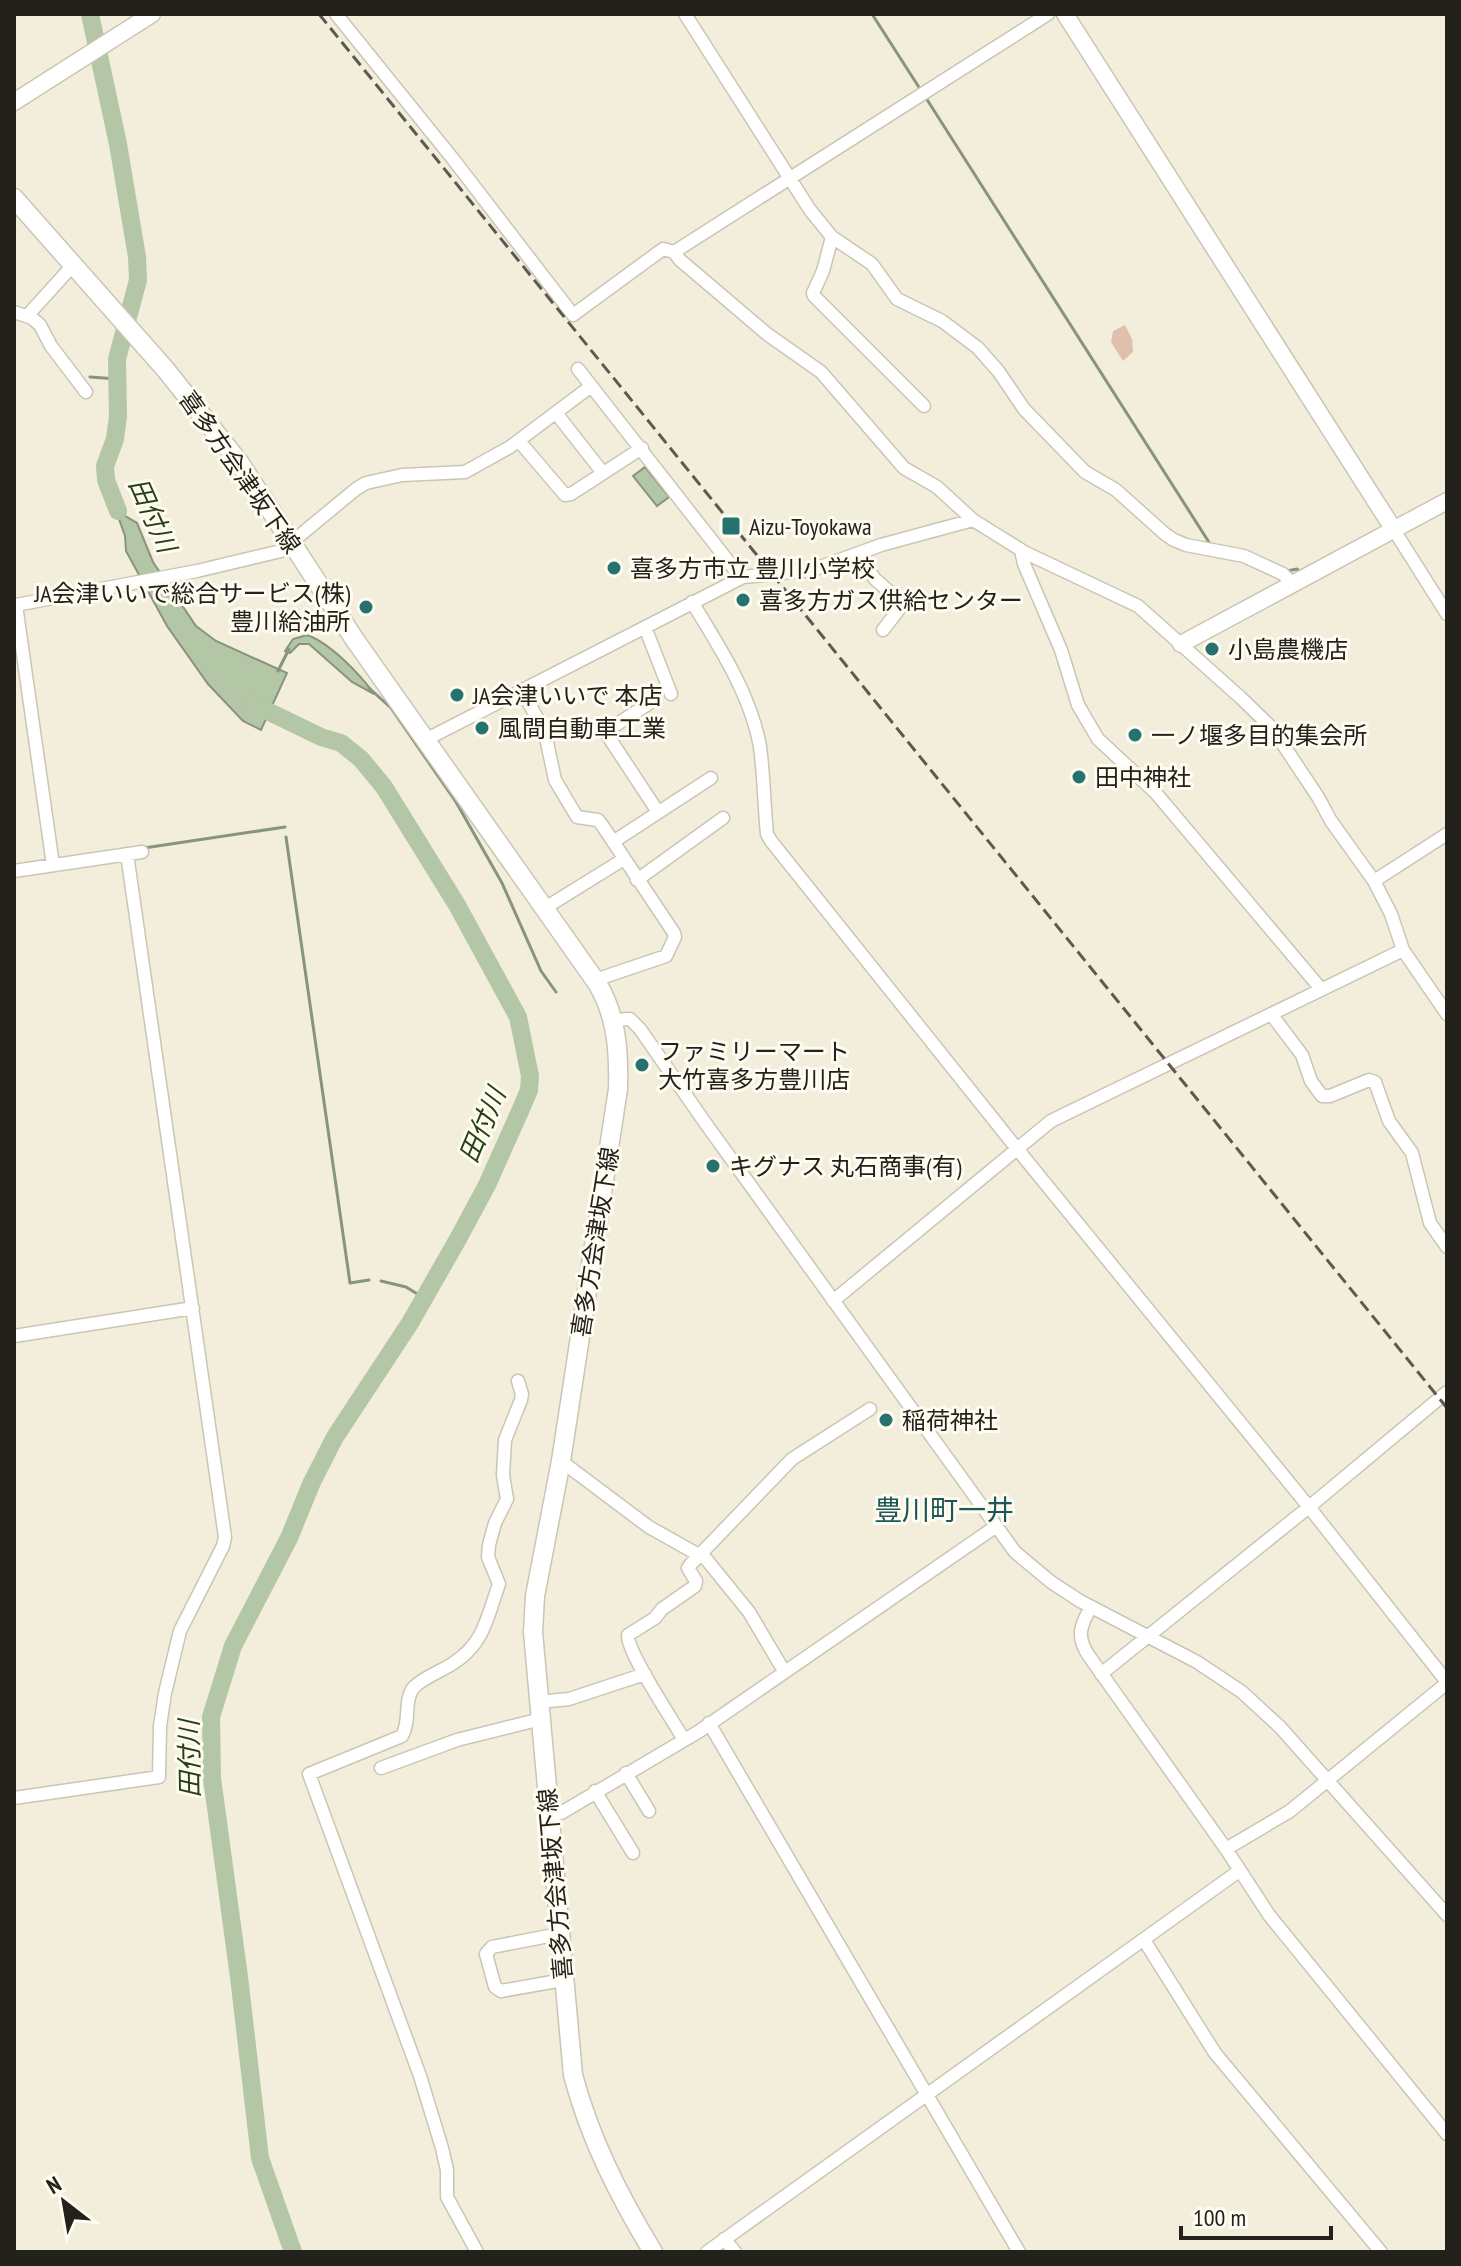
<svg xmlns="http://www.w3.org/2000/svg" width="1461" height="2266" viewBox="0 0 1461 2266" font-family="'PT Sans Narrow','Noto Sans JP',sans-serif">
<rect width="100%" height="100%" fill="#f3eedc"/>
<!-- green -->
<path fill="#e0c0ad" d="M1125,325l7,14 1,13 -10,9 -12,-19 2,-11z"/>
<!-- water -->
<path fill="#b3c6a6" stroke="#88947c" stroke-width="2" d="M645,467l24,30 -12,9 -24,-30z
M109,482l13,32 15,9 16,39 43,64 20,15 71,32 -26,57 -18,-9 -35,-37 -41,-58 -41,-75 -1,-15 -16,-45z
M307,635c23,8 53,39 67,59l-22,-12 -43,-38h-10l-9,9 -5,-2 8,-12z"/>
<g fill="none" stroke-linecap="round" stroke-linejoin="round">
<!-- stream -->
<path stroke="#88947c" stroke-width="3" d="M872,14l50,78
M926,98l286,449
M90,377l27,2
M1287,571l10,-2 5,5
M278,671l11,-22
M369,688l22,20 65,94 46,81 39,88 15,21
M286,837l64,446 19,-3
M144,848l141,-21
M381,1281l25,6 18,11"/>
<!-- river -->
<path stroke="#b3c6a6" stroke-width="18" d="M90,14l28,130 19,113 1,23 -21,79 1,57 -3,23 -10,27 1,14 12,31
M249,702l72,35 20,6 20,16 23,28 73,118 61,112 12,59 -1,14 -8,19 -34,76 -29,54 -48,84 -75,114 -23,45 -23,56 -56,108 -22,71 1,61 27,199 21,181 33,94"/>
<defs>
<path id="street" d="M336,14l117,145 120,156 90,-66 11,3 6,8 87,74 54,38 83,96 33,19 36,33 53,33 112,53 103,92 31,30 46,69 13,24 43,60 17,33 12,36 44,64
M685,14l125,196 22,27 40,27 25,35 45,22 36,27 21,24 25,37 61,63 31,18 49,44 9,6 12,5 58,11 39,18 9,9
M832,237l-9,34 -10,22 1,3 110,110
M674,252l374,-238
M14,312l18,6 8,7 11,21 35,46
M27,316l47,-52
M578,369l157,201 8,7
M556,413l47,60
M519,441l46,54 6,-1 71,-46
M1394,530l53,84
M1021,550l3,14 37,86 17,55 20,34 57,53 166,197
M857,555l18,24 28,25 -20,26
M692,602c27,44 59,93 68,145 4,29 4,58 7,87l4,7 247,309 291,357 138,175
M645,627l26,67
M522,690l23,43 10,47 22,37 21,3 4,5 72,108 1,4 -9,19 -71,24
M600,724l58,88
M605,732l43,-28
M425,740l318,-163 69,-7 69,-25 92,-25
M613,842l98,-64
M53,865l-37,-260 181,-34 84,-20 75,-62 10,-6 36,-8 63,-3 45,-25 80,-60
M14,871l128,-19
M637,880l86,-62
M1374,881l73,-47
M545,908l79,-49
M1271,1014l31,41 9,26 11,15h8l39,-16 6,2 14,39 23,32 18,70 17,24
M613,1020l17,-1 10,10 66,95 309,428 36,30 29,19 117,61 45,30 38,35 167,188
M833,1301l218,-180 352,-171
M14,1336l179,-28
M561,1461l88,66 57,32 43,53 35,59
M1091,1607c-11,19 -15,30 -2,49l137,193 43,66 178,219
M1101,1674l208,-167 138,-115
M539,1702l30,-3 76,-25
M709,1723l310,529
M684,1740c-11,-20 -57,-87 -56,-105l27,-17 7,-9 33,-23 1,-5 -8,-13 2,-3 102,-106 78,-50
M381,1768l76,-28 84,-21
M626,1773l23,38
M595,1791l38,62
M14,1798l145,-21 1,-51 5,-33 15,-62 43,-85 2,-9 -98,-683
M550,1816l11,-3 137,-81 297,-205
M1226,1849l64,-38 157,-128
M559,1934l-67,13 -6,7 9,33 6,4 62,-11
M1144,1940l71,113 166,199
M724,2239l11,13
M477,2252l-30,-55v-27l-5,-22 -22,-72 -111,-302 93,-38c9,-15 1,-36 12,-49 9,-9 27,-16 38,-23 32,-20 35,-46 47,-80l-11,-27 1,-12 6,-22 12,-24 -4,-24 2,-35 16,-40 1,-6 -4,-13
M707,2252l532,-381"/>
<path id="secondary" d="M1065,14l329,516
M14,102l138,-88
M1181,644l266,-143"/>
<path id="primary" d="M14,198l152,172 73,92 116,178 242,343c20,33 22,69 21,106l-57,372 -26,135 -2,36 40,443c17,64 46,121 80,177"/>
</defs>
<!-- street casing -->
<use href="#street" stroke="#cac5b4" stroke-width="15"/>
<!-- secondary casing -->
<use href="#secondary" stroke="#cac5b4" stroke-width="19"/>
<!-- primary casing -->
<use href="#primary" stroke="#cac5b4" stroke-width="21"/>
<!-- street -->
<use href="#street" stroke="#fff" stroke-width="12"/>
<!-- secondary -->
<use href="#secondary" stroke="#fff" stroke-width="16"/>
<!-- primary -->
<use href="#primary" stroke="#fff" stroke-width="18"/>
<!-- rail -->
<path stroke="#5c5950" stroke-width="3" stroke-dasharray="12 6" stroke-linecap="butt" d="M319,14l1128,1394"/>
</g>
<!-- markers -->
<g fill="#27716f" stroke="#fefbf0" stroke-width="3">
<rect x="721" y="516" width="20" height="20" rx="4"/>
<circle cx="614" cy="568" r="8"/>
<circle cx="743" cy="600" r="8"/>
<circle cx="366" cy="607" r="8"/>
<circle cx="1212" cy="649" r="8"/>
<circle cx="457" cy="695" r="8"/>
<circle cx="482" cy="728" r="8"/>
<circle cx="1135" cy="735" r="8"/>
<circle cx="1079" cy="777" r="8"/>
<circle cx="642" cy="1065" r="8"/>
<circle cx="713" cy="1166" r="8"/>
<circle cx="886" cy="1420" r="8"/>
</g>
<g text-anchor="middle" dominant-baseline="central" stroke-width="6" stroke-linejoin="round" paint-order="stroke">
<!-- street labels -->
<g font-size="24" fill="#23211b" stroke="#fefbf0">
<text transform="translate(240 472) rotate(55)">喜多方会津坂下線</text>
<text transform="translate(595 1242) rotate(-81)">喜多方会津坂下線</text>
<text transform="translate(555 1884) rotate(-95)">喜多方会津坂下線</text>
</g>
<!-- poi labels -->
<g font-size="24" fill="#23211b" stroke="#fefbf0" text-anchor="start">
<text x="749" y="526">Aizu-Toyokawa</text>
<text x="630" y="568">喜多方市立 豊川小学校</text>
<text x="350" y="593" text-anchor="end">JA会津いいで総合サービス(株)<tspan x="350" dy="28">豊川給油所</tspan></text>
<text x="759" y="600">喜多方ガス供給センター</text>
<text x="1228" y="649">小島農機店</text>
<text x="473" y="695">JA会津いいで 本店</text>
<text x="498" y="728">風間自動車工業</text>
<text x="1151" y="735">一ノ堰多目的集会所</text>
<text x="1095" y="777">田中神社</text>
<text x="658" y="1051">ファミリーマート<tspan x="658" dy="28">大竹喜多方豊川店</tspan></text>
<text x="729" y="1166">キグナス 丸石商事(有)</text>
<text x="902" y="1420">稲荷神社</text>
</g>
<!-- water labels -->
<g font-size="26" font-style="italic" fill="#274011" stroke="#fefbf0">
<text transform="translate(153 515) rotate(66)">田付川</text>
<text transform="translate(482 1125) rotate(-67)">田付川</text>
<text transform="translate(189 1759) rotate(-91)">田付川</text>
</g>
<!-- quarter labels -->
<g font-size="28" fill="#1d5857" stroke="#fefbf0">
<text x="944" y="1509">豊川町一井</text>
</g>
</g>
<!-- border -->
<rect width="1461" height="2266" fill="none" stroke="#23211b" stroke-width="32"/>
<!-- north arrow -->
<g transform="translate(64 2202) rotate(329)" stroke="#fefbf0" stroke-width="6" paint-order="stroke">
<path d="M0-6L14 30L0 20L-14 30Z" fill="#23211b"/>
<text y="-12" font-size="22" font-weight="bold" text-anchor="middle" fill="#23211b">N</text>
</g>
<!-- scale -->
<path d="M1181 2226v12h150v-12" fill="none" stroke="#23211b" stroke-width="4"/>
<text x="1193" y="2226" font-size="24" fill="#23211b" stroke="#fefbf0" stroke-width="6" paint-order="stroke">100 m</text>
</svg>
